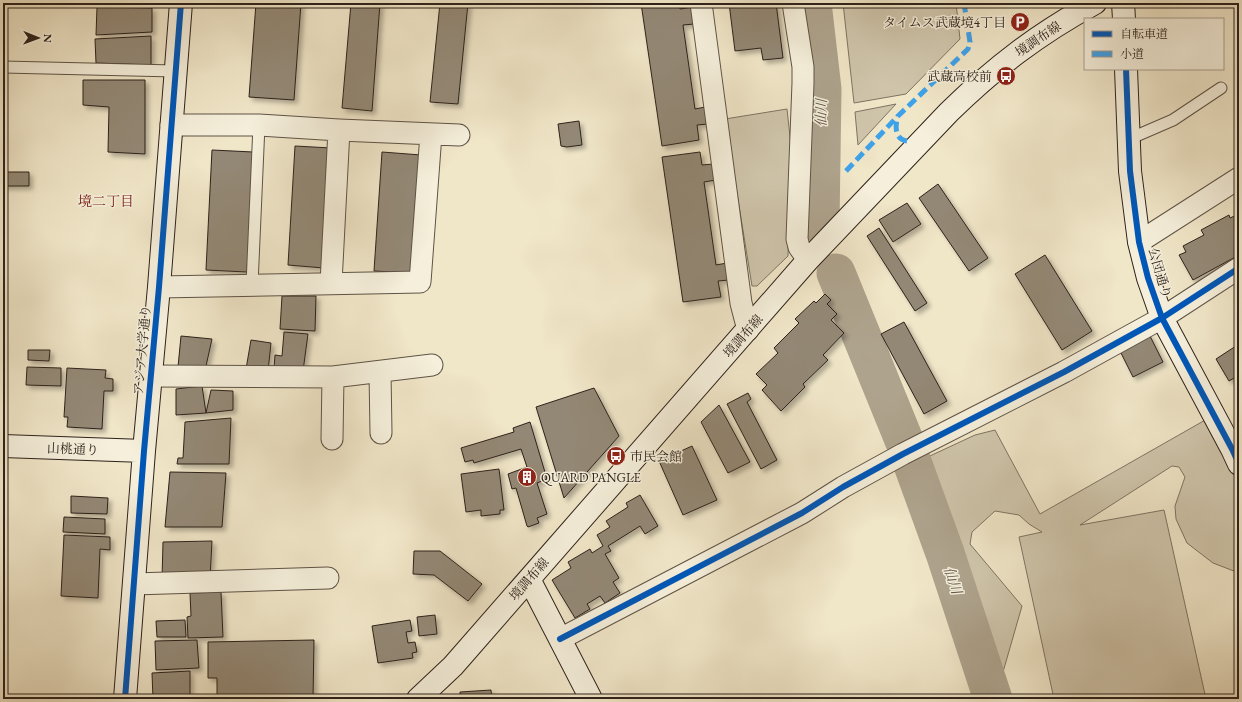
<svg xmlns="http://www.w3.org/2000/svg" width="1242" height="702" viewBox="0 0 1242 702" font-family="'EB Garamond','Noto Serif JP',serif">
<defs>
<filter id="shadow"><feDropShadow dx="3.5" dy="3.5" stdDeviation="2" flood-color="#0004"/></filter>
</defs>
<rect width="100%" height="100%" fill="#f0e6c8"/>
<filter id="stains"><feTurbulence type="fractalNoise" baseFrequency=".005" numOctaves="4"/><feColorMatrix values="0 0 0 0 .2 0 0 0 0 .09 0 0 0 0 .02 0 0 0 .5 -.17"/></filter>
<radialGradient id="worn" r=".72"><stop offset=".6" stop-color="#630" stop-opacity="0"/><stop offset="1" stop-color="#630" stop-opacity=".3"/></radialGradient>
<!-- green -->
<path fill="#cfc5ab" stroke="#7e7463" d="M843,3h113l4,36 -54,55 -52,9z
M896,104l-38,41 -3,-33z
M787,109l4,37 -3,110 -31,30h-5l-27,-167z
M1207,419l30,17 2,-3v140l-26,-10 -26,-20 -11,-24 -1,-13 10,-29 -6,-10 -7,-1 -92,59 84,-15 42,189h-152l-35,-162 23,-5 -13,-8 -10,-9 -24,-4 -23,21 -2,12 52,62 -19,66 -86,-210 58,-27 20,-5 45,84z"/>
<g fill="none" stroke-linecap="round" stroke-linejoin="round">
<!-- river -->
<path stroke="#aea38d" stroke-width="39" d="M812,3l10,86 -2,135
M836,273l68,167
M912,462l33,91 48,146"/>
</g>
<!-- building -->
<path fill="#938875" stroke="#2e221b" filter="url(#shadow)" d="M256,3h45l-7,97 -45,-3z
M351,3h29l-8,108 -30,-3z
M440,3h28l-10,101 -28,-2z
M641,3h38l1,6 12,-2 2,17 -11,1 12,84 10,-2 3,17 -11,1 2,15 -37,6z
M729,3h47l7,55 -20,2 -2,-12 -26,3z
M97,7l55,1v24l-56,3z
M151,36v29l-55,-2 -1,-24z
M83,80h62v74l-37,-2 1,-45 -26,-2z
M579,121l3,24 -15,2 -6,-1 -3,-22z
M295,146l36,2 -7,120 -36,-3z
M212,150l41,2 -6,120 -41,-2z
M382,152l39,3 -8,118 -39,-2z
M700,152l2,13 11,-1 3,16 -12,2 12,83 11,-2 2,17 -11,1 3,16 -38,5 -21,-145z
M3,172h26v14h-26z
M938,184l50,74 -19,13 -50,-73z
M907,203l14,21 -28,18 -14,-22z
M1239,214v41l-46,25 -14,-25 7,-3 -3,-6 21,-11 -3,-5 28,-15 1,3z
M879,228l48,75 -12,8 -48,-75z
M1045,255l47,76 -30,19 -47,-76z
M825,294l6,6 -4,4 10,10 -6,6 13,13 -21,22 5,5 -25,24 2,3 -24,24 -19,-21 5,-5 -11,-11 22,-21 -4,-5 25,-25 -4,-4 19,-18 2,2z
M282,296h34l-1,35 -35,-2z
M904,322l43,79 -23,13 -43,-80z
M284,332l24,2 -5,37 -29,-3 1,-13 7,1z
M1149,334l14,28 -30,15 -14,-28z
M181,336l31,3 -6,27 -28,1z
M251,340l20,3 -3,28 -22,-2z
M1239,344v31l-10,6 -13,-22z
M28,350h22l-1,11 -21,-1z
M27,367l34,1v18l-35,-1z
M67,368l39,2 -1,8 8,1v12h-9l-2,38 -35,-2 1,-10h-4z
M202,386l4,27 -30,2v-26z
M594,388l25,48 -55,62 -28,-91z
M211,390l22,1v19l-27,3z
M748,393l3,6 -4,3 30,58 -16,9 -34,-65z
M719,405l31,57 -22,11 -27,-51z
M231,418l-2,46h-52l1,-6h5l2,-36z
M530,422l17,57 -10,4 10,31 -10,4 2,5 -11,4 -1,-1 -11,-38 -4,1 -4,-15 19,-7 -6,-18 -47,14 -1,-3 -8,2 -4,-14 53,-16 -1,-4z
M692,446l25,54 -34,15 -24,-54z
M499,469l5,41h-4v4l-19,2v-6l-15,2 -5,-38z
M170,472l56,1 -4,54h-57z
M640,495l18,31 -13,8 -5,-8 -32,20 3,5 -6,3 14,24 -6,4 7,11 -15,10 -5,-7 -13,8 3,5 -15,9 -23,-38 19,-12 -3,-6 22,-13 2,4 11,-7 -6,-11 13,-8 -4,-6 22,-14 -2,-4z
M71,496l37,2 -1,16 -36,-1z
M64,517l41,2v15l-42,-2z
M64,535l46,2v13l-10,-1 -2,49 -37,-2z
M212,541l-2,38h-48l1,-37z
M414,551h26l42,33 -14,17 -34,-26 -21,-1z
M221,592l2,45 -35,1 -1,-21 4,-1 -1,-23z
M435,615l2,19 -18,2 -2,-19z
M185,620l1,17h-29l-1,-16z
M410,620l2,11 -6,1 2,11 7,-1 2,10 -5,1 1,5 -35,5 -6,-37z
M197,640l2,28 -43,2 -1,-29z
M314,640l-1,59h-41v-1l-55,-1v-19h-9v-36z
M190,671v28h-37l-1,-26z
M491,690l1,9h-32v-7z"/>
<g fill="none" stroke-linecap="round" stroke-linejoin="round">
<defs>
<path id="lane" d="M3,67l172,4
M1129,139l44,-19 48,-32
M252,285l7,-160"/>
<path id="street" d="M701,3l40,300 7,27
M793,3l10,64v16l-6,156 2,8 9,13
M171,125h88l80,5 120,5
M1139,242l100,-64
M331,283l8,-153
M159,287l261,-5 11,-148
M380,372l1,61
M151,376l182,1 99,-12
M332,439l1,-62
M134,584l194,-6
M560,639l242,-126 41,-26 60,-33 161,-82 98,-54 77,-50"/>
<path id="secondary" d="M1123,3l1,16
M1126,69l4,102 9,71 9,36 14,40 70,131 7,15
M3,446l141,5
M529,579l62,120
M125,699l19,-248 15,-164 22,-284
M418,699l35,-33 355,-406 141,-148c46,-45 89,-78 146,-109"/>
</defs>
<!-- lane casing -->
<use href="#lane" stroke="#5e5346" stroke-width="13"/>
<!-- street casing -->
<use href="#street" stroke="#5e5346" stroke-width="23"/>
<!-- secondary casing -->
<use href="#secondary" stroke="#2e221b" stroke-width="24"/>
<!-- lane -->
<use href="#lane" stroke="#f5efdb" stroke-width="11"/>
<!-- street -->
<use href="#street" stroke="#f5efdb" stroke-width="21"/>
<!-- secondary -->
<use href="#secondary" stroke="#f5efdb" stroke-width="22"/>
<!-- quiet -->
<path stroke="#3ea2ea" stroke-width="5" stroke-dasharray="10 5" stroke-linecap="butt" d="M907,141c-13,-2 -12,-15 -9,-25l70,-67 2,-7 -6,-39
M846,171l52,-55"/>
<defs>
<path id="cycleway" d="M1126,69l4,102 9,71 9,36 14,40 70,131 7,15
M560,639l242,-126 41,-26 60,-33 161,-82 98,-54 77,-50
M125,699l19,-248 15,-164 22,-284"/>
</defs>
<!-- cycleway casing -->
<use href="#cycleway" stroke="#f5efdb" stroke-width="8"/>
<!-- cycleway -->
<use href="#cycleway" stroke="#0057b8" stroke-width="6"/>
</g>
<!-- icons -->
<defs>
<symbol id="parking-disc" viewBox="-11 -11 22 22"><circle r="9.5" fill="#8f2418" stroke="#f5efdb"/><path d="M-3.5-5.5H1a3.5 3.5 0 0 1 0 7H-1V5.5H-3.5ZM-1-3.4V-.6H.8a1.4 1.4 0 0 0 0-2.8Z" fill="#fff"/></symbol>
<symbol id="bus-disc" viewBox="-11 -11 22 22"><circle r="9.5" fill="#8f2418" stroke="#f5efdb"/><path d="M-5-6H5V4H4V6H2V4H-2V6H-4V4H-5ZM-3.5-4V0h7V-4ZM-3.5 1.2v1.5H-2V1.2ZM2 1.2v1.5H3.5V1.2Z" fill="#fff"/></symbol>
<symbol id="building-disc" viewBox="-11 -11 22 22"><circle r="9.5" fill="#8f2418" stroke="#f5efdb"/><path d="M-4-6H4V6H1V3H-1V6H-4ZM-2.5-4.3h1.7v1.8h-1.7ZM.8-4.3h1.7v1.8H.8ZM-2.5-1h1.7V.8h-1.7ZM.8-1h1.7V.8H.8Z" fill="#fff"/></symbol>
</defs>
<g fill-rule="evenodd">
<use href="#parking-disc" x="1009" y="11" width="22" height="22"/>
<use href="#bus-disc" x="995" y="65" width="22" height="22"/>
<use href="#bus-disc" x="605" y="445" width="22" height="22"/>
<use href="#building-disc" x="516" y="466" width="22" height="22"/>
</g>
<g text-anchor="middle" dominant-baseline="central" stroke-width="3" stroke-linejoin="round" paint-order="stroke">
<!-- poi labels -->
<g font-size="13" fill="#2e221b" stroke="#f5efdb" text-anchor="end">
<text x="1006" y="22">タイムス武蔵境4丁目</text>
<text x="992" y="76">武蔵高校前</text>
<text x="630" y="456" text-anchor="start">市民会館</text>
<text x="541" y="477" text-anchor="start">QUARD PANGLE</text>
</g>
<!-- street labels -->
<g font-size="13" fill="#2e221b" stroke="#f5efdb">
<text transform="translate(1038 39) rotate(-34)">境調布線</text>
<text transform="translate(1160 273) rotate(74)">公団通り</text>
<text transform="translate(743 336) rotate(-49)">境調布線</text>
<text transform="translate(142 350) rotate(-85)">アジア大学通り</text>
<text transform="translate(73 449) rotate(2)">山桃通り</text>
<text transform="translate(529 579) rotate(-49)">境調布線</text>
</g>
<!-- water labels -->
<g font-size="14" font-style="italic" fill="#5b4f43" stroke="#f5efdb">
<text transform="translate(821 113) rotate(-89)">仙川</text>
<text transform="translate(953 580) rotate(71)">仙川</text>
</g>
<!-- neighbourhood labels -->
<g font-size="14" fill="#7a1f14" stroke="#f5efdb">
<text x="106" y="201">境二丁目</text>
</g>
</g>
<!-- margin -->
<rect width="1242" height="702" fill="none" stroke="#f0e6c8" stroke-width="16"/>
<rect x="4" y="4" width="1234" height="694" fill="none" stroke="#2e221b" stroke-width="2"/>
<rect x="8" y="8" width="1226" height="686" fill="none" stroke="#2e221b"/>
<!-- legend -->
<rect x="1084" y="18" width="140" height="52" fill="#f5efdb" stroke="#a59d8e"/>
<rect x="1092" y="31" width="20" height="6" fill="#0057b8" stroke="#a59d8e"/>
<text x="1120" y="38" font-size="12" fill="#2e221b">自転車道</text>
<rect x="1092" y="51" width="20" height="6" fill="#3ea2ea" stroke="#a59d8e"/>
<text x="1120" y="58" font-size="12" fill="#2e221b">小道</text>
<!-- north arrow -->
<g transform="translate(38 38) rotate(91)" stroke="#f5efdb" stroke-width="3" paint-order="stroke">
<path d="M0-3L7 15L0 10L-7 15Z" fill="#2e221b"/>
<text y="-6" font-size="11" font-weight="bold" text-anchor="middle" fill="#2e221b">N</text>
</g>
<rect width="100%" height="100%" filter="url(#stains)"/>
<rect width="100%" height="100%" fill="url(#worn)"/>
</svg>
